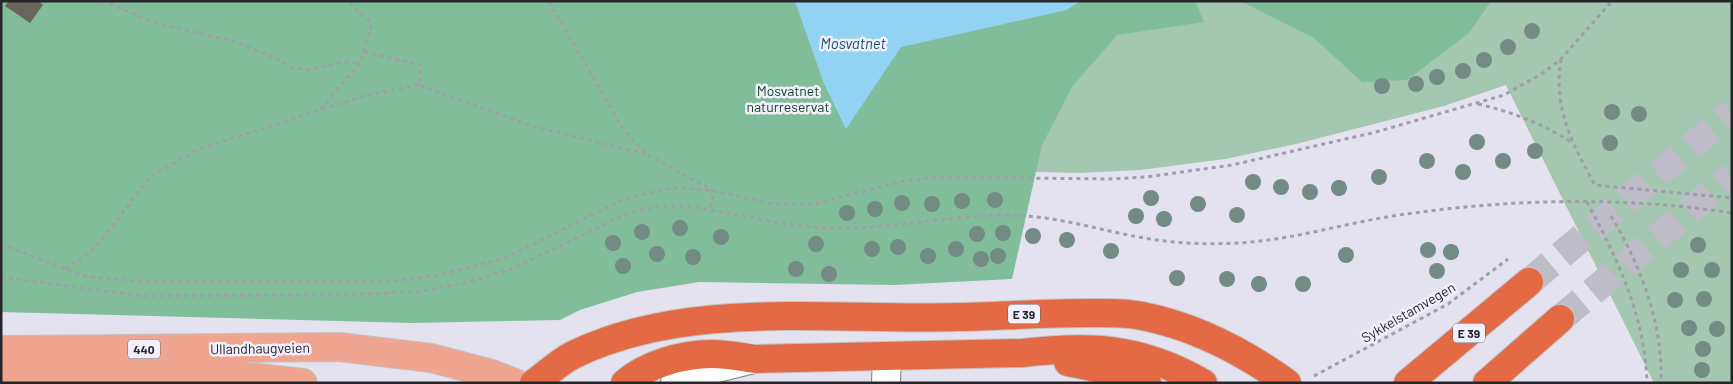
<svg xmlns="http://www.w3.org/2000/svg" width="1733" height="384" viewBox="0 0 1733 384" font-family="Barlow,sans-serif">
<rect width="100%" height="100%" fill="#e3e2ee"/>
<!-- green -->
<path fill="#a3c7b1" d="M553,1h1179v382h-78l-148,-298 -62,21 -148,38 -71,15 -85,11 -62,3 -143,-4z"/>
<!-- forest -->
<path fill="#82bd9b" d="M1,1h794l28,80 23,48 54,-82 166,-37 15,-9h114l9,21 -87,13 -45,52 -30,58 -30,134 -118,6 -195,-3 -62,10 -57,18 -20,10 -148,3 -411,-11z
M1240,1h251l-22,32 -62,47 -45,2 -48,-44z"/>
<!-- water -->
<path fill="#92d2f2" d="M795,1h286l-15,9 -165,37 -55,82 -23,-48z"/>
<!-- building -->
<path fill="#6b645a" d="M9,1h29l5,4 -13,18 -25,-17z"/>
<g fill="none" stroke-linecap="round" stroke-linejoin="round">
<!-- highway-tunnel -->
<path stroke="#bdbcc7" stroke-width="28" stroke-dasharray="28 14" stroke-linecap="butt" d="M1529,282l203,-170
M1560,319l172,-144"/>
<defs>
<path id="minor" d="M675,383l30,-12 49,-12
M886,383l1,-27"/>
<path id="major" d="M1,350l338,-3 92,11 58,15 26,10
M1,376l191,-6 111,13"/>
<path id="highway" d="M1068,362l58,12 21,9
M534,383c13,-9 25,-21 39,-28 114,-56 260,-34 384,-38 45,-1 89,-4 134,-4 17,0 34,-1 51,3 51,10 102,36 145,67
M625,383c22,-19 58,-29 87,-29 15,0 29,3 43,5l267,-6c69,-8 119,-6 181,30
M1408,383l121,-101
M1487,383l73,-64"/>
</defs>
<!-- minor casing -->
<use href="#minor" stroke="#7c7b86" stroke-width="30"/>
<!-- major casing -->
<use href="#major" stroke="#c3c2c4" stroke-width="30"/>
<!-- highway casing -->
<use href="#highway" stroke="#c3c2c4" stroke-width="30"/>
<!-- path -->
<path stroke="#9f9ea8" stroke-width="3" stroke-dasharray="4 4" stroke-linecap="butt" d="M102,1l57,23 74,17 45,18 15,9 16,2 34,-8 17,1
M549,1l74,128 23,25 68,37 -4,19
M364,52l57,13 -2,20 113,41 114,28
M1561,59c-8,50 11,84 34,126l137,13
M1478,104c34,8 63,19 93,38
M321,109l39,-46 12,-39 -24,-23
M1587,202c31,58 58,114 60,181
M1611,216c30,50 52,108 50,167
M1,244l82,32 62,6 247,-1 48,-6 67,-18 115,-57 43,-11 17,-1 32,3 55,12 42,2 88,-23 37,-5 173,2 37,-2 86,-12 144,-33 128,-37 39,-22 18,-14 51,-58
M65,269l29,-20 58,-74 47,-26 168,-54 52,-10
M1,277l141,19 187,-1 88,-3 48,-9 47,-14 116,-56 26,-6 33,-1c53,8 104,23 157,22 60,0 120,-16 180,-12 37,2 73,13 109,20 35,7 69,9 105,7 55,-3 107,-20 161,-28 110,-16 223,-19 333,-2
M1314,376l134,-72 60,-45"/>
<!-- minor -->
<use href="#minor" stroke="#fff" stroke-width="28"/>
<!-- major -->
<use href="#major" stroke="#efa58f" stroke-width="28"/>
<!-- highway -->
<use href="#highway" stroke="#e46945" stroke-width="28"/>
</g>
<!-- trees -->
<g fill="#728b84">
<circle cx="1532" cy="31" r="8"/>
<circle cx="1508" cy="47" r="8"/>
<circle cx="1484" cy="60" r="8"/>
<circle cx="1463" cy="71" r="8"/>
<circle cx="1437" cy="77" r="8"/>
<circle cx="1416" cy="84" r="8"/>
<circle cx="1382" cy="86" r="8"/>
<circle cx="1612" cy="112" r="8"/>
<circle cx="1639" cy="114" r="8"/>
<circle cx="1477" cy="142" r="8"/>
<circle cx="1610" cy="143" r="8"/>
<circle cx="1535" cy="151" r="8"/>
<circle cx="1427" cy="161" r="8"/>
<circle cx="1503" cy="161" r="8"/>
<circle cx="1463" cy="172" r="8"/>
<circle cx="1379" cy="177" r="8"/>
<circle cx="1253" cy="182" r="8"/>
<circle cx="1281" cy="187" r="8"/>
<circle cx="1339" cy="188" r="8"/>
<circle cx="1310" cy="192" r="8"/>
<circle cx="1151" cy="198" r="8"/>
<circle cx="995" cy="200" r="8"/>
<circle cx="962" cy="201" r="8"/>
<circle cx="902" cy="203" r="8"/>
<circle cx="932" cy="204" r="8"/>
<circle cx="1198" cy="204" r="8"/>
<circle cx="875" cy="209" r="8"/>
<circle cx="847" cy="213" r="8"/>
<circle cx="1237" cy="215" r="8"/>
<circle cx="1136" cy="216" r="8"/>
<circle cx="1164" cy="219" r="8"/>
<circle cx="680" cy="228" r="8"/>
<circle cx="642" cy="232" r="8"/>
<circle cx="1003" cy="233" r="8"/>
<circle cx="977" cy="234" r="8"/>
<circle cx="1033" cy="236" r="8"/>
<circle cx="721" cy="237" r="8"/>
<circle cx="1067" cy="240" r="8"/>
<circle cx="613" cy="243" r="8"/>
<circle cx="816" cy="244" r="8"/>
<circle cx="1698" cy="245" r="8"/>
<circle cx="898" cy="247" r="8"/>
<circle cx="872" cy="249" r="8"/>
<circle cx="956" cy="249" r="8"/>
<circle cx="1428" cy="250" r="8"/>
<circle cx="1111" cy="251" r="8"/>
<circle cx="1451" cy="252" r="8"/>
<circle cx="657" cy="254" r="8"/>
<circle cx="1346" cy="255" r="8"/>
<circle cx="928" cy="256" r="8"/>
<circle cx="998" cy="256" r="8"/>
<circle cx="693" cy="257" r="8"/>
<circle cx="981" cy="259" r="8"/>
<circle cx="623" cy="266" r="8"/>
<circle cx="796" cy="269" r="8"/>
<circle cx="1681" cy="270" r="8"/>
<circle cx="1712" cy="270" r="8"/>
<circle cx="1437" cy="271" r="8"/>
<circle cx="829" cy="274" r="8"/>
<circle cx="1177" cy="278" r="8"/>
<circle cx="1227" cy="279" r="8"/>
<circle cx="1259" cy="284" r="8"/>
<circle cx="1303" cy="284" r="8"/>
<circle cx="1704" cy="299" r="8"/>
<circle cx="1675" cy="300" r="8"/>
<circle cx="1689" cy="328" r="8"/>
<circle cx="1717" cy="329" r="8"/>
<circle cx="1703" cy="349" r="8"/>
<circle cx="1702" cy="370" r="8"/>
</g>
<g text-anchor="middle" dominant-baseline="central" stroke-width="5" stroke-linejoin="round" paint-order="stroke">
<!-- shield labels -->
<g fill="#f1effc" stroke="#64626a" stroke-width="1">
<rect x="1008" y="304.5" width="32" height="19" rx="4"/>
<rect x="1453" y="323.5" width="32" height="19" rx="4"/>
<rect x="128" y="339.5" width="32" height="19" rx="4"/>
</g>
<g font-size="12" font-weight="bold" fill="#27262b">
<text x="1024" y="314">E 39</text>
<text x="1469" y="333">E 39</text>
<text x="144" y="349">440</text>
</g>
<!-- park labels -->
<g font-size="14" fill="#16442d" stroke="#f1effc">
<text x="788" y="90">Mosvatnet<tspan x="788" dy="16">naturreservat</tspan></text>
</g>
<!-- street labels -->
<g font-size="14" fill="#27262b" stroke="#f1effc">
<text transform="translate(1408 312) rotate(-30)">Sykkelstamvegen</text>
<text transform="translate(260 348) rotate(-1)">Ullandhaugveien</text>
</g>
<!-- water labels -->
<g font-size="15" font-style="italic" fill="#1f5168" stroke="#f1effc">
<text x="853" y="43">Mosvatnet</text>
</g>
</g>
<!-- border -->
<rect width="1733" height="384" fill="none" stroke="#27262b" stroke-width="5"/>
</svg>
